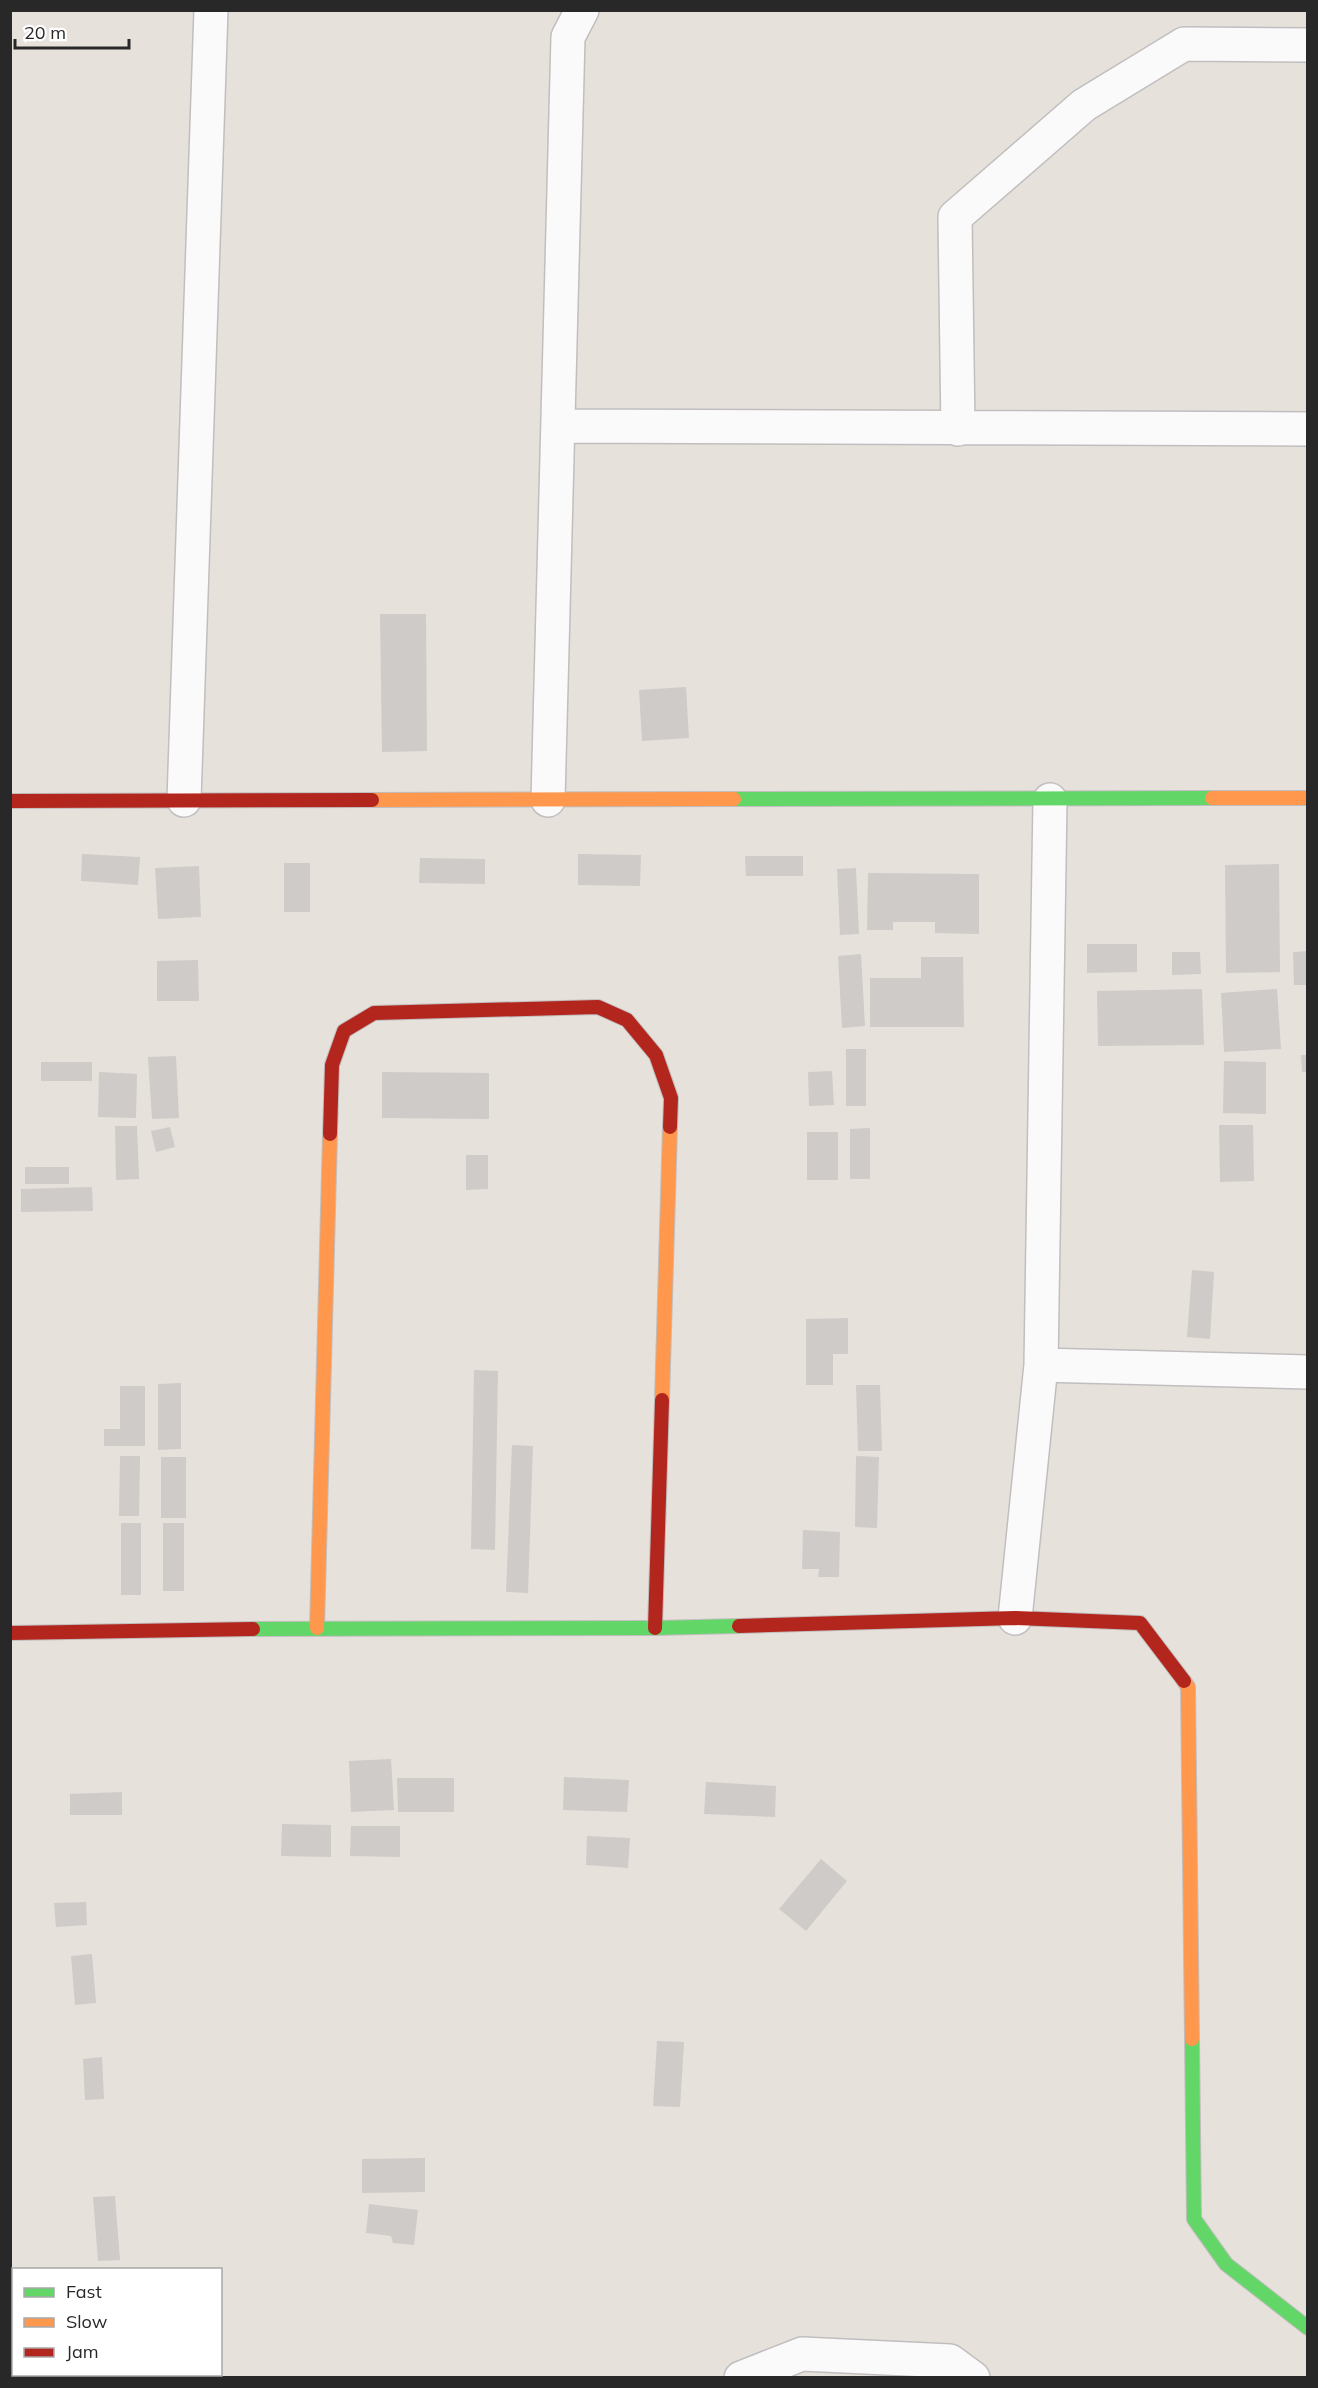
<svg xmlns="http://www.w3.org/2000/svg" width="1318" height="2388" viewBox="0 0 1318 2388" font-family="Mulish,sans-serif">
<rect width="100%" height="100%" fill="#e7e1dc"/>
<!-- building -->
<path fill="#cfcbc8" d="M380,614h46l1,137 -45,1z
M686,687l3,51 -47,3 -3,-51z
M82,854l58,3 -2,28 -57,-4z
M578,854l63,1 -1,31 -62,-1z
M745,856h58v20h-57z
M420,858l65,1v25l-66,-1z
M284,863h26v49h-26z
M1279,864l1,108 -54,1 -1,-108z
M199,866l2,51 -43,2 -3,-51z
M856,868l3,66 -19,1 -3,-66z
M868,873l111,1v60l-44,-1v-11h-42v8h-26z
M1087,944h50v28l-50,1z
M1308,951v34h-14l-1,-33z
M1172,952h28l1,22 -29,1z
M861,954l4,72 -23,2 -4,-72z
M921,957h42l1,70h-94v-49h51z
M198,960l1,41h-42v-40z
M1202,989l2,56 -106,1 -1,-55z
M1277,989l4,60 -57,3 -3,-59z
M846,1049h20v57h-20z
M1301,1055h7v17h-6z
M176,1056l3,62 -27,1 -4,-62z
M1224,1061l42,1v52l-43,-1z
M41,1062h51v19h-51z
M832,1071l2,34 -25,1 -1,-34z
M99,1072l38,2 -1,44 -38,-1z
M382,1072l107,1v46l-107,-1z
M1219,1125h34l1,56 -34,1z
M115,1126h22l2,53 -23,1z
M170,1127l5,20 -19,5 -5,-21z
M870,1128v51h-20v-50z
M807,1132h31v48h-31z
M466,1155h22v34l-22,1z
M25,1167h44v17h-44z
M92,1187l1,24 -72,1v-23z
M1192,1270l22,2 -4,67 -23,-2z
M848,1318v36h-15v31h-27v-66z
M474,1370l24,1 -3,179 -24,-1z
M181,1383v66l-23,1v-66z
M856,1385h24l2,66h-24z
M120,1386h25v60h-41v-17h16z
M512,1445l21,1 -5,147 -22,-1z
M120,1456h20l-1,60h-20z
M856,1456l23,1 -2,71 -22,-1z
M161,1457h25v61h-25z
M121,1523h20v72h-20z
M163,1523h21v68h-21z
M803,1530l37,2 -1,45h-21l1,-8h-17z
M391,1759l3,51 -43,2 -2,-51z
M564,1777l65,3 -2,32 -64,-2z
M397,1778h57v34h-56z
M706,1782l70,4 -1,31 -71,-3z
M122,1792v23h-52v-21z
M282,1824l49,1v32l-50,-1z
M351,1826h49v31l-50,-1z
M587,1836l43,2 -2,30 -42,-3z
M821,1859l26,22 -41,50 -27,-22z
M86,1902l1,23 -31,2 -2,-24z
M92,1954l4,49 -21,2 -4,-49z
M657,2041l27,1 -4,65 -27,-1z
M102,2057l2,42 -19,1 -2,-41z
M425,2158v34l-63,1v-34z
M115,2196l5,64 -22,1 -5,-64z
M369,2204l49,6 -4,35 -21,-2 -2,-7 -25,-3z"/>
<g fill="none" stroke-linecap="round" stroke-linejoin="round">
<defs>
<path id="street" d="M558,426l750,3
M958,429l-3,-212 129,-112 100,-61 124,1
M184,800l27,-790
M548,800l20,-763 14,-27
M1041,1365l267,7
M1015,1618l26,-253 9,-565
M741,2378l61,-24 148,7 23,17"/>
<path id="fast" d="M734,799l478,-1
M253,1629l402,-1 84,-2
M1192,2039l2,180 32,45 82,64"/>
<path id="slow" d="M1212,798h96
M372,800l362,-1
M662,1400l8,-273
M317,1628l13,-494
M1184,1681l4,6 4,352"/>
<path id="jam" d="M10,801l362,-1
M330,1134l2,-69 12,-34 30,-18 224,-6 29,13 29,35 15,43 -1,29
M739,1626l276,-8 125,5 44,58
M655,1628l7,-228
M10,1633l243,-4"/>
</defs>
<!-- street casing -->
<use href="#street" stroke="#c0bebe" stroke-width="36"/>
<!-- fast casing -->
<use href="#fast" stroke="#c0bebe" stroke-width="16"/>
<!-- slow casing -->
<use href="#slow" stroke="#c0bebe" stroke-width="16"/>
<!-- jam casing -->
<use href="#jam" stroke="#c0bebe" stroke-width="16"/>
<!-- street -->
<use href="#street" stroke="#fbfafa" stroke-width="33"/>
<!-- fast -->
<use href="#fast" stroke="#63d668" stroke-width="14"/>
<!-- slow -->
<use href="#slow" stroke="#ff974d" stroke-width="14"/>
<!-- jam -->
<use href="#jam" stroke="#b3261e" stroke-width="14"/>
</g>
<!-- border -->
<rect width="1318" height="2388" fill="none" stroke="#282828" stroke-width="24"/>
<!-- legend -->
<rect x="12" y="2268" width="210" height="108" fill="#ffffff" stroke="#a9a9a9" stroke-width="1.5"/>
<rect x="24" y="2288" width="30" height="9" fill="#63d668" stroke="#a9a9a9" stroke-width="1.5"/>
<text x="66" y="2298" font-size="18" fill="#282828">Fast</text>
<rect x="24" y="2318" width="30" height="9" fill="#ff974d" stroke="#a9a9a9" stroke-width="1.5"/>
<text x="66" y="2328" font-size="18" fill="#282828">Slow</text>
<rect x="24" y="2348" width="30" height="9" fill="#b3261e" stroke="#a9a9a9" stroke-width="1.5"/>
<text x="66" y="2358" font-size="18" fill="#282828">Jam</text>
<!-- scale -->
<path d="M15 39v9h114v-9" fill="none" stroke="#282828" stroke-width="3"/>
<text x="24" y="39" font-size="18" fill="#282828" stroke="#ffffff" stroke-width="4.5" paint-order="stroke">20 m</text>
</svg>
